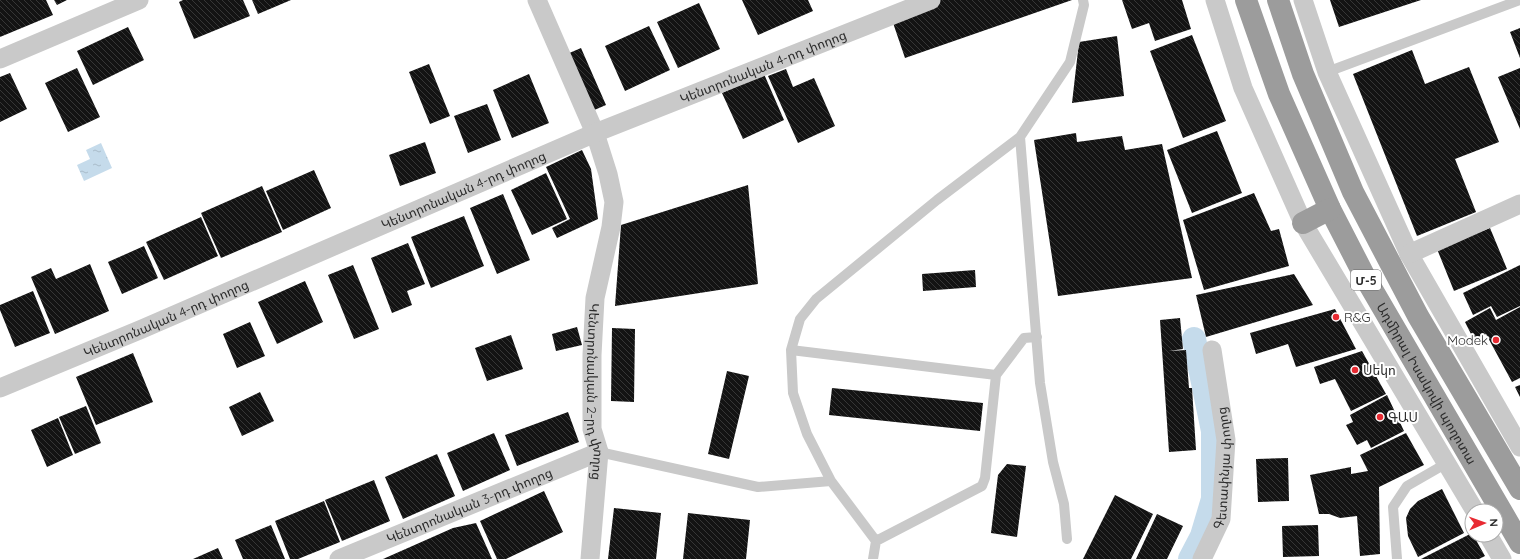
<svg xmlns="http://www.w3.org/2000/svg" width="1520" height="559" viewBox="0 0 1520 559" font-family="Quicksand,'Noto Sans Armenian',sans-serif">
<defs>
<pattern id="water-ripples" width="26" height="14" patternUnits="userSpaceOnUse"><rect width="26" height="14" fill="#c5dbeb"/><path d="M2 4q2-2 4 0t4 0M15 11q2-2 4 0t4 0" fill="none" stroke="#a9bcca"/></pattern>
<pattern id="building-back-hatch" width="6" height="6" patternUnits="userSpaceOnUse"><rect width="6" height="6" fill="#131313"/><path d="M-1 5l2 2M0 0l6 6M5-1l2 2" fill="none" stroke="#363636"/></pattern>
</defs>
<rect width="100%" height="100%" fill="#fff"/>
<!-- water -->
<path fill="url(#water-ripples)" d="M101,143l11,25 -28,13 -7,-16 13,-6 -4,-9z"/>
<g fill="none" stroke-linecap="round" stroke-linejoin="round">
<!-- canal -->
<path stroke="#c5dbeb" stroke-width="24" d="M1190,559l12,-23 11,-37v-68l-19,-92"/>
</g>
<!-- building -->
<path fill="url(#building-back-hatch)" d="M0,0h46l7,15 -53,22z
M54,0h13l-10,5z
M183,0h60l7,16 -56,23 -15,-37z
M252,0h39l-33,14z
M742,0h66l5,11 -55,24z
M940,0h132l-167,58 -14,-41z
M1122,0h60l9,29 -36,12 -6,-18 -17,6z
M1330,0h91l-82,27z
M699,3l21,46 -42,19 -21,-46z
M649,26l21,44 -45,21 -20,-45z
M128,27l16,33 -51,25 -16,-34z
M1520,28v30l-10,-26z
M1192,35l34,86 -43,17 -33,-87z
M1117,36l7,60 -52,7 7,-61z
M581,48l25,57 -14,6 -25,-57z
M1412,50l13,34 44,-17 30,75 -44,17 21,53 -59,24 -64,-162z
M429,64l21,52 -20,8 -21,-52z
M77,68l23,49 -32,15 -23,-49z
M1520,68v61l-22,-52z
M786,69l7,18 21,-9 21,48 -37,17 -30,-67z
M10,73l17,36 -27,13v-45z
M529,74l20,49 -37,15 -19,-48z
M764,74l20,46 -41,19 -21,-46z
M487,104l14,36 -33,13 -14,-37z
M1217,131l25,62 -50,20 -25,-63z
M1076,133l1,9 45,-6 3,14 37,-6 30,134 -134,18 -24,-156z
M425,142l11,31 -36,13 -11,-31z
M582,150l9,19 7,50 -41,19 -5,-10 18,-9 -24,-52z
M314,170l17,38 -48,22 -17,-39z
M546,173l21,46 -35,16 -21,-45z
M748,185l10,99 -143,22 6,-81z
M262,186l20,46 -61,26 -20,-45z
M1254,193l17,38 8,-2 10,37 -85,24 -21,-70z
M503,194l27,66 -33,14 -27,-66z
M464,216l20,50 -53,22 -20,-51z
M201,217l17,39 -54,24 -18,-38z
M1490,228l17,41 -53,22 -17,-42z
M408,243l17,41 -18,7 5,14 -20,8 -21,-55z
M144,246l14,32 -36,16 -14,-32z
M90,264l19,47 -54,23 -24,-57 20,-9 5,11z
M353,265l26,64 -25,10 -26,-64z
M1520,265v41l-23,11 -6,-11 -18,9 -10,-22z
M975,270l1,17 -53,4 -1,-17z
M1294,274l19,31 -107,32 -10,-42z
M305,281l18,41 -46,22 -19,-42z
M33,291l17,42 -35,14 -15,-37v-5z
M1520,307v71l-8,4 -26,-48 -12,6 -9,-18 25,-14 6,12z
M1335,309l21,40 -60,18 -8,-23 -32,10 -6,-21z
M1180,318l3,31 -14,2 17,-1 3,38h3l4,62 -27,2 -9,-132z
M250,322l15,34 -28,12 -14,-34z
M577,327l5,18 -26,6 -4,-17z
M612,328l23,1 -1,73 -23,-1z
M511,335l12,34 -36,12 -12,-33z
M1362,351l24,43 -35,17 -16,-32 -15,5 -6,-17z
M133,353l20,49 -57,23 -20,-48z
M727,371l22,5 -20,83 -21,-5z
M1520,385v12l-5,-10z
M832,388l151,15 -3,28 -151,-16z
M260,392l14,29 -32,15 -13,-29z
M1387,395l17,36 -33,17 -4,-8 -10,5 -11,-20 7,-3 -3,-7z
M86,406l15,37 -26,11 -16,-37z
M568,412l11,30 -62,24 -12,-31z
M58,418l15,37 -26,12 -16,-37z
M494,433l16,37 -47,21 -16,-38z
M1406,433l18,32 -45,22 1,67 -20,2 -3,-40 -17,2 -11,-4h-10l-9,-39 41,-8v7l17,-3 -8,-16z
M437,454l18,42 -52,23 -18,-42z
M1288,458l1,43 -31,1 -2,-43z
M1007,464l19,2 -9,71 -26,-4 7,-58z
M374,480l16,41 -48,20 -17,-41z
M1442,489l22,44 -46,24 -10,-21 -2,-18 4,-9 8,-8z
M544,491l19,41 -57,27h-9l-17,-38z
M1115,495l38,19 -22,45h-48z
M324,501l16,41 -42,17h-8l-15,-38z
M614,508l47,5 -5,46h-48z
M688,513l62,7 -4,39h-63z
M1157,514l26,12 -16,33h-31z
M476,523l16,36h-109l70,-31z
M271,525l14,34h-42l-8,-19z
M1318,525l1,31 -36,1 -1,-31z
M1472,533l13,23 -6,3h-58z
M218,548l5,11h-30z"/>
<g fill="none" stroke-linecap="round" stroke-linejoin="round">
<!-- service -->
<path stroke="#c9c9c9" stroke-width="10" d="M1327,72l193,-72
M1020,137l20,246 13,79 11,42 3,35
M791,350l205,25
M599,452l159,35 73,-6
M876,541l106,-55 3,-8 11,-103 28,-37 13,-1
M873,559l3,-18 -45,-60 -24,-47 -14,-41 -2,-43 9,-31 16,-20 121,-99 83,-63 50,-75 14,-57 -1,-5
M1397,559l-4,-52 14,-21 40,-23"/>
<!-- minor -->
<g stroke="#c9c9c9" stroke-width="19">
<path id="s1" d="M537,0l58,133 13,41 6,28 -3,25 -16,71 -3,57v74l7,23 -9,107"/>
<path d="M1215,0l28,88 60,135 172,288"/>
<path d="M1303,0l24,72 82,182 111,193"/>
<path d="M0,59l139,-59"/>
<path d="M1409,254l111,-50"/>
<path id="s2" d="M0,388l142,-59 453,-196 336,-133"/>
<path d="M1488,535l14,24"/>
<path id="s3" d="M339,559l260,-107"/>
<path id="s4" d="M1202,559l19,-40 5,-79 -14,-90"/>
</g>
<!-- trunk -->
<g stroke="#9c9c9c" stroke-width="22">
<path id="s5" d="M1246,0l33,94 51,115 36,70 154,264"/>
<path d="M1278,0l25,74 50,118 65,124 102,173"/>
<path d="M1303,223l27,-14"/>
</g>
</g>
<!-- markers -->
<g fill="#e82a32" stroke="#fff" stroke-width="1.5">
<circle cx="1336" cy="317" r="4"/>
<circle cx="1496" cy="340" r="4"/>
<circle cx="1355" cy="370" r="4"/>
<circle cx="1380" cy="417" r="4"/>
</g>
<g text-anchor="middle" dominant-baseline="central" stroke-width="4" stroke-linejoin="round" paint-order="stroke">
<!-- shield labels -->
<rect fill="#fff" stroke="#6b6b6b" stroke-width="1" x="1351" y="270" width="30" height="20" rx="3"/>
<g font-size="12" font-weight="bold" fill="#2c2c2c">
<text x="1366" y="280">Մ-5</text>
</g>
<!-- street labels -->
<g font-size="13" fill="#2c2c2c" stroke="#fff">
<text stroke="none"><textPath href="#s2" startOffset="828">Կենտրոնական 4-րդ փողոց</textPath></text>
<text stroke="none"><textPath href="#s2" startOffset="504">Կենտրոնական 4-րդ փողոց</textPath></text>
<text stroke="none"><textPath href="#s2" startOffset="180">Կենտրոնական 4-րդ փողոց</textPath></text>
<text stroke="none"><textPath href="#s5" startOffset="425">Ադմիրալ Իսակովի պողոտա</textPath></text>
<text stroke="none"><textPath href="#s1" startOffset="409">Կենտրոնական 2-րդ փողոց</textPath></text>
<text stroke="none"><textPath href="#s4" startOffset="95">Գետափնյա փողոց</textPath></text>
<text stroke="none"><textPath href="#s3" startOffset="141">Կենտրոնական 3-րդ փողոց</textPath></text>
</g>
<!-- poi labels -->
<g font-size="13" fill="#2c2c2c" stroke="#fff" text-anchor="start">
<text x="1344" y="317">R&amp;G</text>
<text x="1488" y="340" text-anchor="end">Modek</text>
<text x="1363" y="370">Սեկո</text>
<text x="1388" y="417">ԳԱՍ</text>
</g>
</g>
<!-- north arrow -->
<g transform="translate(1484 523) rotate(88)"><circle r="19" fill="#ffffff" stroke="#ababab"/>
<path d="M0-3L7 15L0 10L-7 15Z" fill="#e82a32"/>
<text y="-6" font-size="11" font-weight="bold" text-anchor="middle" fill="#2c2c2c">N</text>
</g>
</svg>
